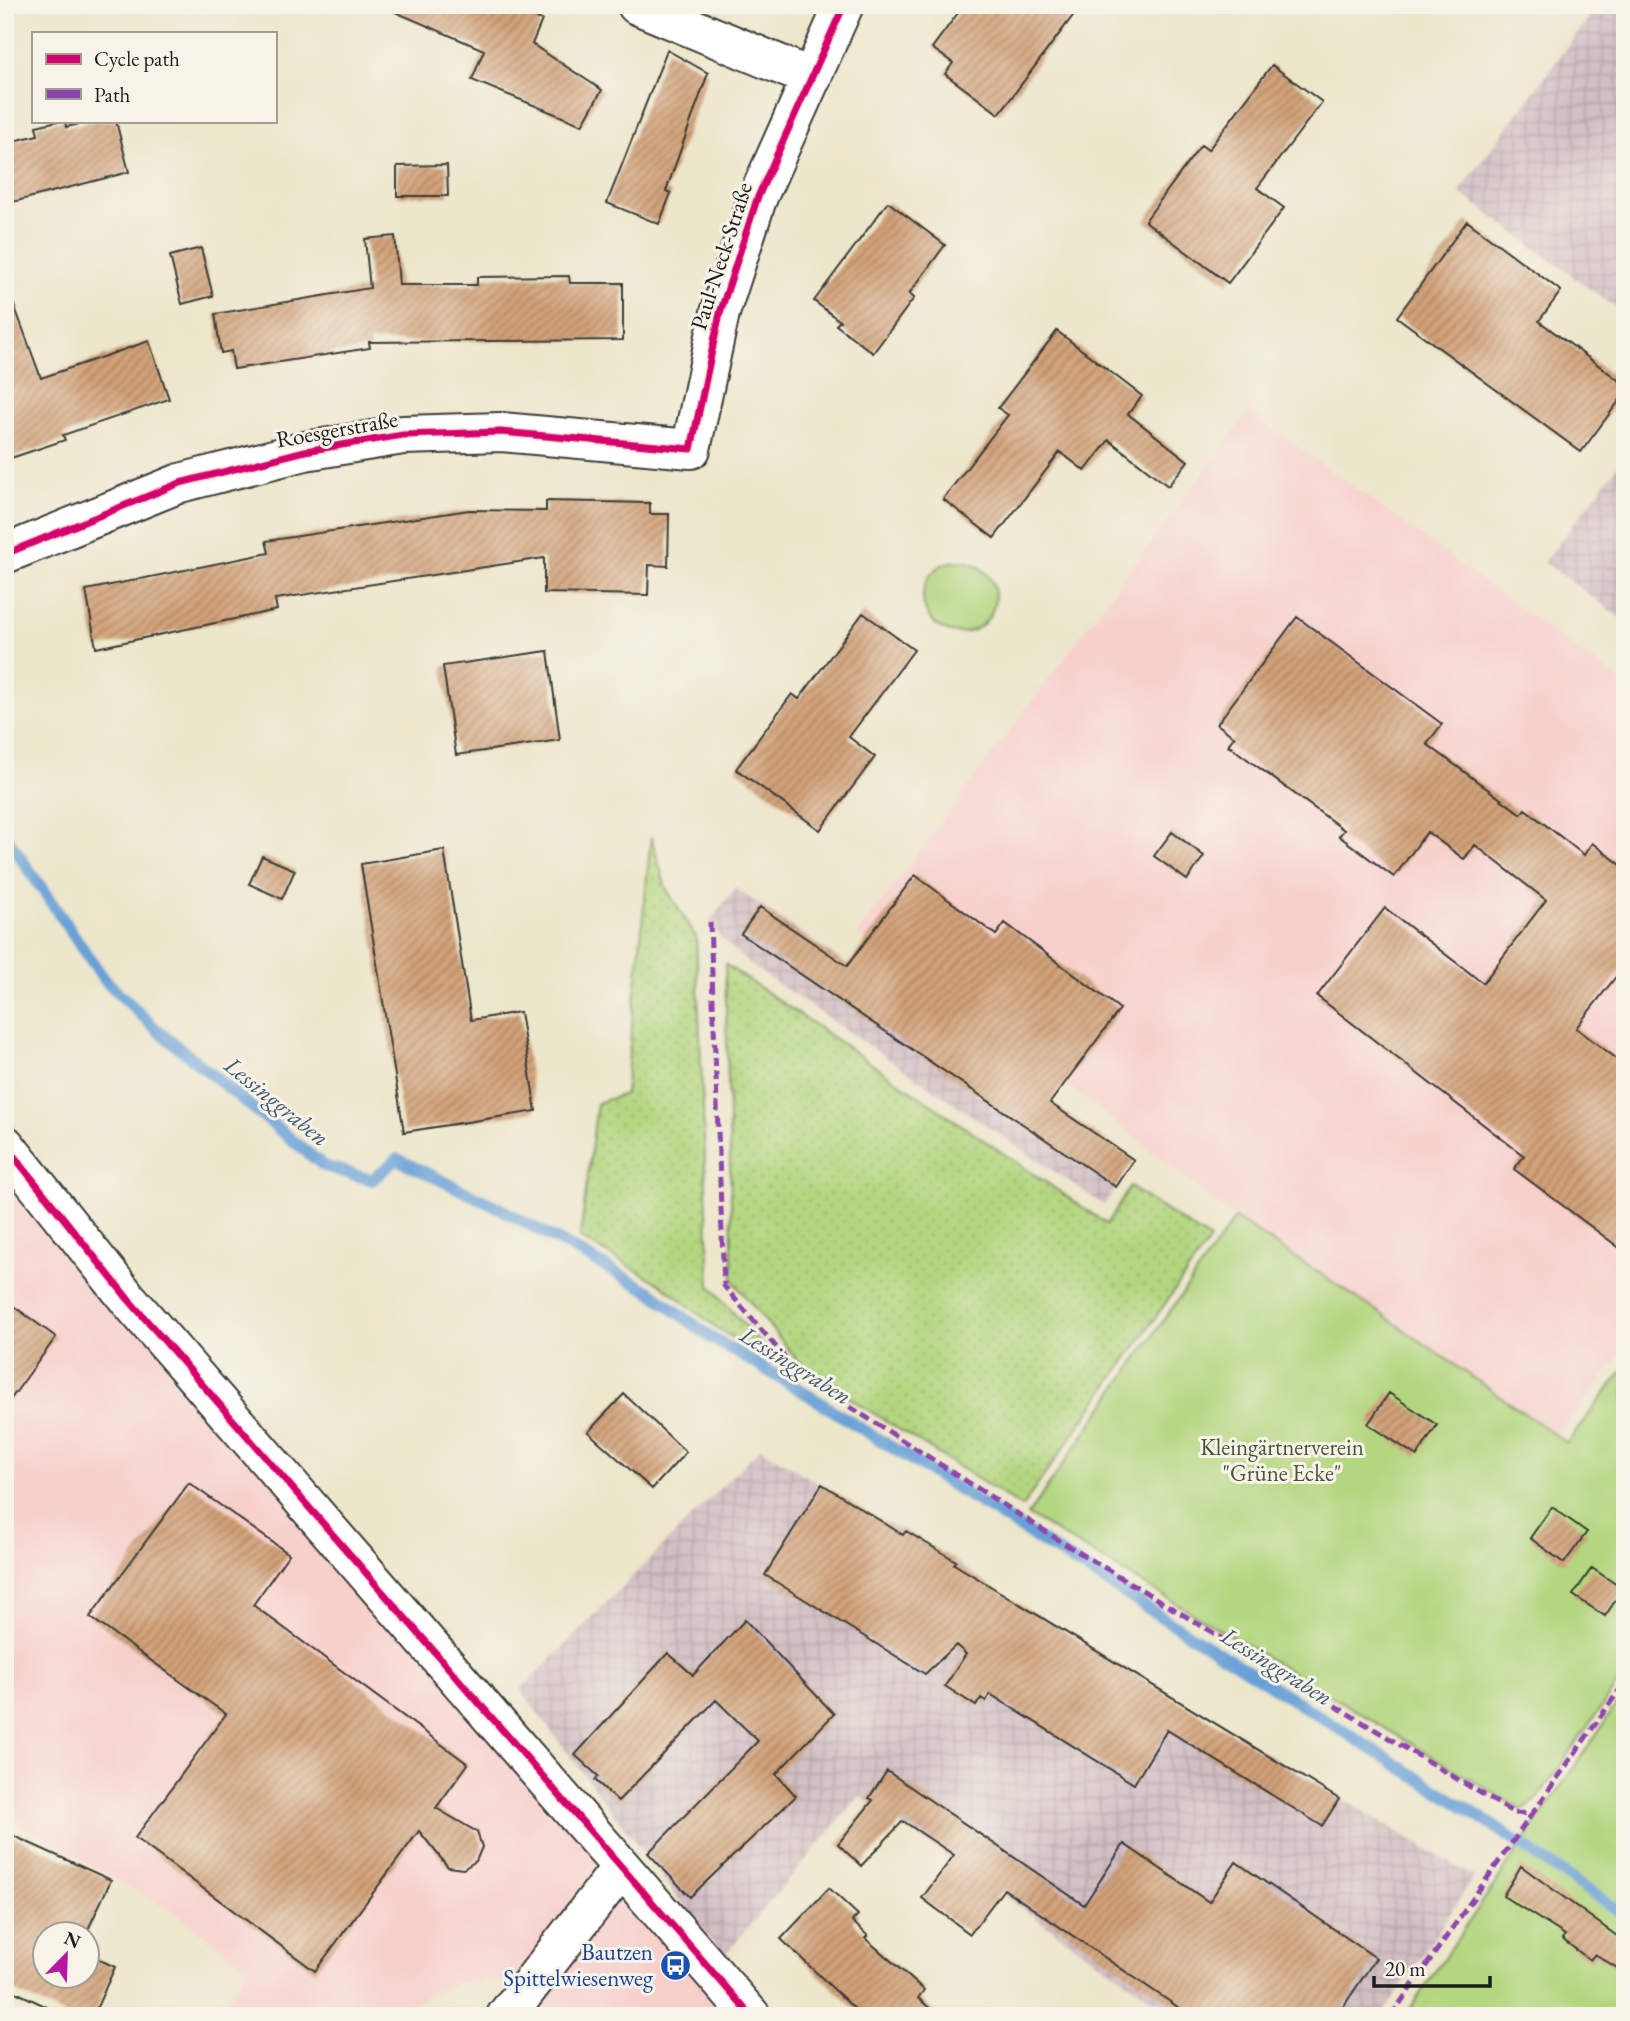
<svg xmlns="http://www.w3.org/2000/svg" width="1630" height="2021" viewBox="0 0 1630 2021" font-family="'EB Garamond',serif">
<defs>
<pattern id="industrial-grid" width="8" height="8" patternUnits="userSpaceOnUse" patternTransform="scale(1.75)"><rect width="8" height="8" fill="#d2bec3"/><path d="M0 4h8M4 0v8" fill="none" stroke="#b4a3a7"/></pattern>
<pattern id="grass-dots" width="8" height="8" patternUnits="userSpaceOnUse" patternTransform="scale(1.75)"><rect width="8" height="8" fill="#b3d67f"/><path d="M2 2h.1M6 6h.1" fill="none" stroke="#99b76d" stroke-width="1.8" stroke-linecap="round"/></pattern>
<pattern id="building-hatch" width="6" height="6" patternUnits="userSpaceOnUse" patternTransform="scale(1.75)"><rect width="6" height="6" fill="#d2a279"/><path d="M-1 1l2-2M0 6l6-6M5 7l2-2" fill="none" stroke="#aa8362"/></pattern>
</defs>
<rect width="100%" height="100%" fill="#f7f3e8"/>
<filter id="ink" filterUnits="userSpaceOnUse"><feTurbulence type="fractalNoise" baseFrequency=".0143" numOctaves="2"/><feDisplacementMap in="SourceGraphic" scale="14" xChannelSelector="R" yChannelSelector="G"/><feConvolveMatrix kernelMatrix="1 2 1 2 8 2 1 2 1" color-interpolation-filters="sRGB"/></filter>
<filter id="wash" filterUnits="userSpaceOnUse"><feTurbulence type="fractalNoise" baseFrequency=".00686" numOctaves="4" result="noise"/><feDisplacementMap in="SourceGraphic" scale="28" xChannelSelector="R" yChannelSelector="G"/><feGaussianBlur stdDeviation="1.57" result="paint"/><feColorMatrix in="noise" values="0 0 0 0 0 0 0 0 0 0 0 0 0 0 0 0 0 1.4 0 .05"/><feComposite in="paint" operator="in"/></filter>
<g filter="url(#wash)">
<rect width="100%" height="100%" fill="#ece6ca"/>
<!-- built -->
<path fill="#f7d0cc" d="M1249,411l376,274v664l-66,85 -324,-216 -148,-118 -230,-165z
M5,1158l737,858h-205l-42,-35 -32,1 -38,14 -23,20h-186l32,-47 -71,-55 -172,-98z"/>
<!-- industrial -->
<path fill="url(#industrial-grid)" d="M1598,5h27v310l-166,-123z
M1625,457v164l-81,-59z
M735,888l399,272 -30,45 -354,-240 -31,-29 -9,-14z
M760,1448l112,68 34,15 50,30 32,24 136,84 350,208 -92,139h-205l-317,-220 -137,161 -203,-267z"/>
<!-- grass -->
<path fill="url(#grass-dots)" stroke="#68794e" stroke-width="2" d="M651,837l15,51 30,49 14,349 71,81 -64,-39 -55,-43 -82,-47 17,-135 28,-9z
M725,964l382,260 23,-37 80,53 -188,267 -217,-137 -72,-89z"/>
<!-- green -->
<path fill="#b3d67f" stroke="#68794e" stroke-width="2" d="M923 597a36 36 0 1 1 72 0a36 36 0 1 1-72 0Z
M1235,1218l148,97 184,128 58,-75v305l-88,126 -15,11 -494,-295z
M1625,1692v324h-220z"/>
<g fill="none" stroke-linecap="round" stroke-linejoin="round">
<!-- stream -->
<path stroke="#69a0d7" stroke-width="12" d="M5,835l99,144 52,50 168,137 48,14 25,-21 102,49 152,84 59,45 87,51 683,429 145,98"/>
</g>
<g id="blocks">
<!-- building -->
<path fill="url(#building-hatch)" d="M379,5h125l38,15 -10,24 70,46 -20,35 -110,-45 12,-30z
M964,5h117l-82,109 -54,-40 8,-11 -21,-15z
M667,50l41,23 -42,118 5,2 -12,31 -52,-21z
M1272,65l50,37 -65,86 27,20 -56,75 -83,-62 56,-76 7,5z
M58,121h7l1,6 27,-6h23l13,51 -124,32v-61l33,-8 -2,-9z
M447,165l1,31h-51v-30z
M888,202l57,43 -36,49 5,4 -41,55 -37,-28 4,-4 -26,-20z
M1467,221l94,70 -22,30 86,64v8l-44,59 -184,-135z
M395,236l4,49h78v-8l92,-1 1,7h53v57l-254,2 1,6 -136,21 -3,-18 -10,2 -6,-39 155,-26 -5,-49z
M201,248l12,48 -31,8 -12,-48z
M10,294l31,84 108,-37 20,58 -106,36 2,5 -60,20v-165z
M1057,331l85,65 -14,18 60,47 -20,25 -59,-46 -24,31 -25,-19 -66,86 -51,-39 65,-84 -10,-7z
M546,501l104,2v11h19l-1,52 -19,-1 -1,30 -104,-2v-35l-269,41 2,11 -181,38 -10,-58 183,-37 -3,-12 203,-31 77,1z
M863,613l51,37 -65,87 26,20 -55,73 -84,-61 56,-75 7,5z
M1297,617l145,107 -15,20 94,70 4,-5 59,46 8,-12 33,25v97l-49,63 49,37v187l-111,-83 10,-13 -207,-160 68,-88 98,75 63,-83 -71,-55 -11,14 -37,-27 -33,45 -55,-41 5,-6 -116,-85 6,-8 -17,-13z
M548,651l12,89 -104,15 -13,-89z
M1172,832l32,24 -17,24 -33,-24z
M444,850l27,170 49,-8 16,99 -132,21 -43,-268z
M262,856l33,14 -13,29 -33,-15z
M915,875l81,60 9,-12 115,86 -70,94 84,57 -18,27 -375,-253 19,-27 87,59z
M5,1300l51,37 -51,70z
M1389,1393l48,32 -20,31 -49,-32z
M624,1394l62,58 -34,37 -64,-57z
M189,1483l100,71 -36,51 215,159 -32,44 41,24 5,15 -6,14 -13,8 -15,-2 -29,-36 -104,140 -180,-133 91,-124 -136,-97z
M822,1484l81,51 3,-4 50,30 -2,3 385,235 -17,27 -155,-96 -33,54 -144,-90 -4,7 -5,-3 -5,8 -31,-20 21,-32 -10,-9 -31,29 -160,-99z
M1552,1507l35,25 -23,31 -34,-25z
M1592,1568l31,21 -18,27 -32,-21z
M745,1620l89,94 -58,60 20,22 -106,101 -42,-44 110,-112 -42,-41 -98,101 -23,-21 3,-4 -23,-21 93,-102 25,22z
M887,1771l197,134 40,-61 85,58 27,-40 140,96 -39,58h-146l-187,-127 -34,45 -48,-36 32,-43 -51,-34 -42,45 -23,-22 35,-44 -4,-2z
M5,1832l106,48 -25,54h-40v42h42v-22l27,13 -22,49h-27l-61,-29z
M1521,1866l104,76v31l-30,-19 -5,6 -28,-21 3,-4 -62,-39z
M829,1888l29,27 -6,6 16,15 -3,2 59,52 -6,8 21,18h-77l-81,-77z"/>
</g>
</g>
<g filter="url(#ink)">
<use href="#blocks" fill-opacity="0" stroke="#3b3a36" stroke-width="2"/>
<g fill="none" stroke-linecap="round" stroke-linejoin="round">
<defs>
<path id="minor" d="M637,5l175,73
M5,554l175,-71 125,-32 98,-16 98,-3 190,17 29,-136 37,-114 87,-194
M5,1145l123,154 623,717
M506,2016l115,-148"/>
</defs>
<!-- minor casing -->
<use href="#minor" stroke="#3b3a36" stroke-width="42"/>
<!-- minor -->
<use href="#minor" stroke="#fff" stroke-width="38"/>
<!-- quiet -->
<path stroke="#8e44ad" stroke-width="5" stroke-dasharray="10 5" stroke-linecap="butt" d="M710,922l14,364 76,89 265,169 449,269 18,1 93,-132
M1391,2016l141,-202"/>
<defs>
<path id="cycleway" d="M5,554l175,-71 125,-32 98,-16 98,-3 190,17 29,-136 37,-114 87,-194
M5,1145l123,154 623,717"/>
</defs>
<!-- cycleway casing -->
<use href="#cycleway" stroke="#f7f3e8" stroke-width="11"/>
<!-- cycleway -->
<use href="#cycleway" stroke="#d6006c" stroke-width="7"/>
</g>
</g>
<!-- icons -->
<defs>
<symbol id="bus-disc" viewBox="-11 -11 22 22"><circle r="9.5" fill="#1a4fb4" stroke="#f7f3e8"/><path d="M-5-6H5V4H4V6H2V4H-2V6H-4V4H-5ZM-3.5-4V0h7V-4ZM-3.5 1.2v1.5H-2V1.2ZM2 1.2v1.5H3.5V1.2Z" fill="#fff"/></symbol>
</defs>
<g fill-rule="evenodd">
<use href="#bus-disc" x="658" y="1948" width="35" height="35"/>
</g>
<g text-anchor="middle" dominant-baseline="central" stroke-width="6" stroke-linejoin="round" paint-order="stroke">
<!-- street labels -->
<g font-size="23" fill="#1c1c1c" stroke="#f7f3e8">
<text transform="translate(721 256) rotate(-72)">Paul-Neck-Straße</text>
<text transform="translate(337 429) rotate(-10)">Roesgerstraße</text>
</g>
<!-- park labels -->
<g font-size="23" fill="#49543a" stroke="#f7f3e8">
<text x="1282" y="1447">Kleingärtnerverein<tspan x="1282" dy="26">"Grüne Ecke"</tspan></text>
</g>
<!-- transit labels -->
<g font-size="23" fill="#164399" stroke="#f7f3e8" text-anchor="end">
<text x="653" y="1952">Bautzen<tspan x="653" dy="26">Spittelwiesenweg</tspan></text>
</g>
<!-- water labels -->
<g font-size="24" font-style="italic" fill="#3f5770" stroke="#f7f3e8">
<text transform="translate(277 1101) rotate(39)">Lessinggraben</text>
<text transform="translate(796 1365) rotate(32)">Lessinggraben</text>
<text transform="translate(1277 1666) rotate(32)">Lessinggraben</text>
</g>
</g>
<!-- margin -->
<rect width="1630" height="2021" fill="none" stroke="#f7f3e8" stroke-width="28"/>
<!-- legend -->
<rect x="32" y="32" width="245" height="91" fill="#f7f3e8" stroke="#9f9d96" stroke-width="2"/>
<rect x="46" y="54" width="35" height="10" fill="#d6006c" stroke="#9f9d96" stroke-width="2"/>
<text x="94" y="66" font-size="21" fill="#1c1c1c">Cycle path</text>
<rect x="46" y="89" width="35" height="10" fill="#8e44ad" stroke="#9f9d96" stroke-width="2"/>
<text x="94" y="102" font-size="21" fill="#1c1c1c">Path</text>
<!-- north arrow -->
<g transform="translate(66 1955) rotate(23)"><circle r="33" fill="#f7f3e8" stroke="#9f9d96" stroke-width="2"/>
<path d="M0-5L12 26L0 18L-12 26Z" fill="#b5179e"/>
<text y="-10" font-size="19" font-weight="bold" text-anchor="middle" fill="#1c1c1c">N</text>
</g>
<!-- scale -->
<path d="M1374 1976v10h116v-10" fill="none" stroke="#1c1c1c" stroke-width="3.5"/>
<text x="1385" y="1976" font-size="21" fill="#1c1c1c" stroke="#f7f3e8" stroke-width="5" paint-order="stroke">20 m</text>
</svg>
